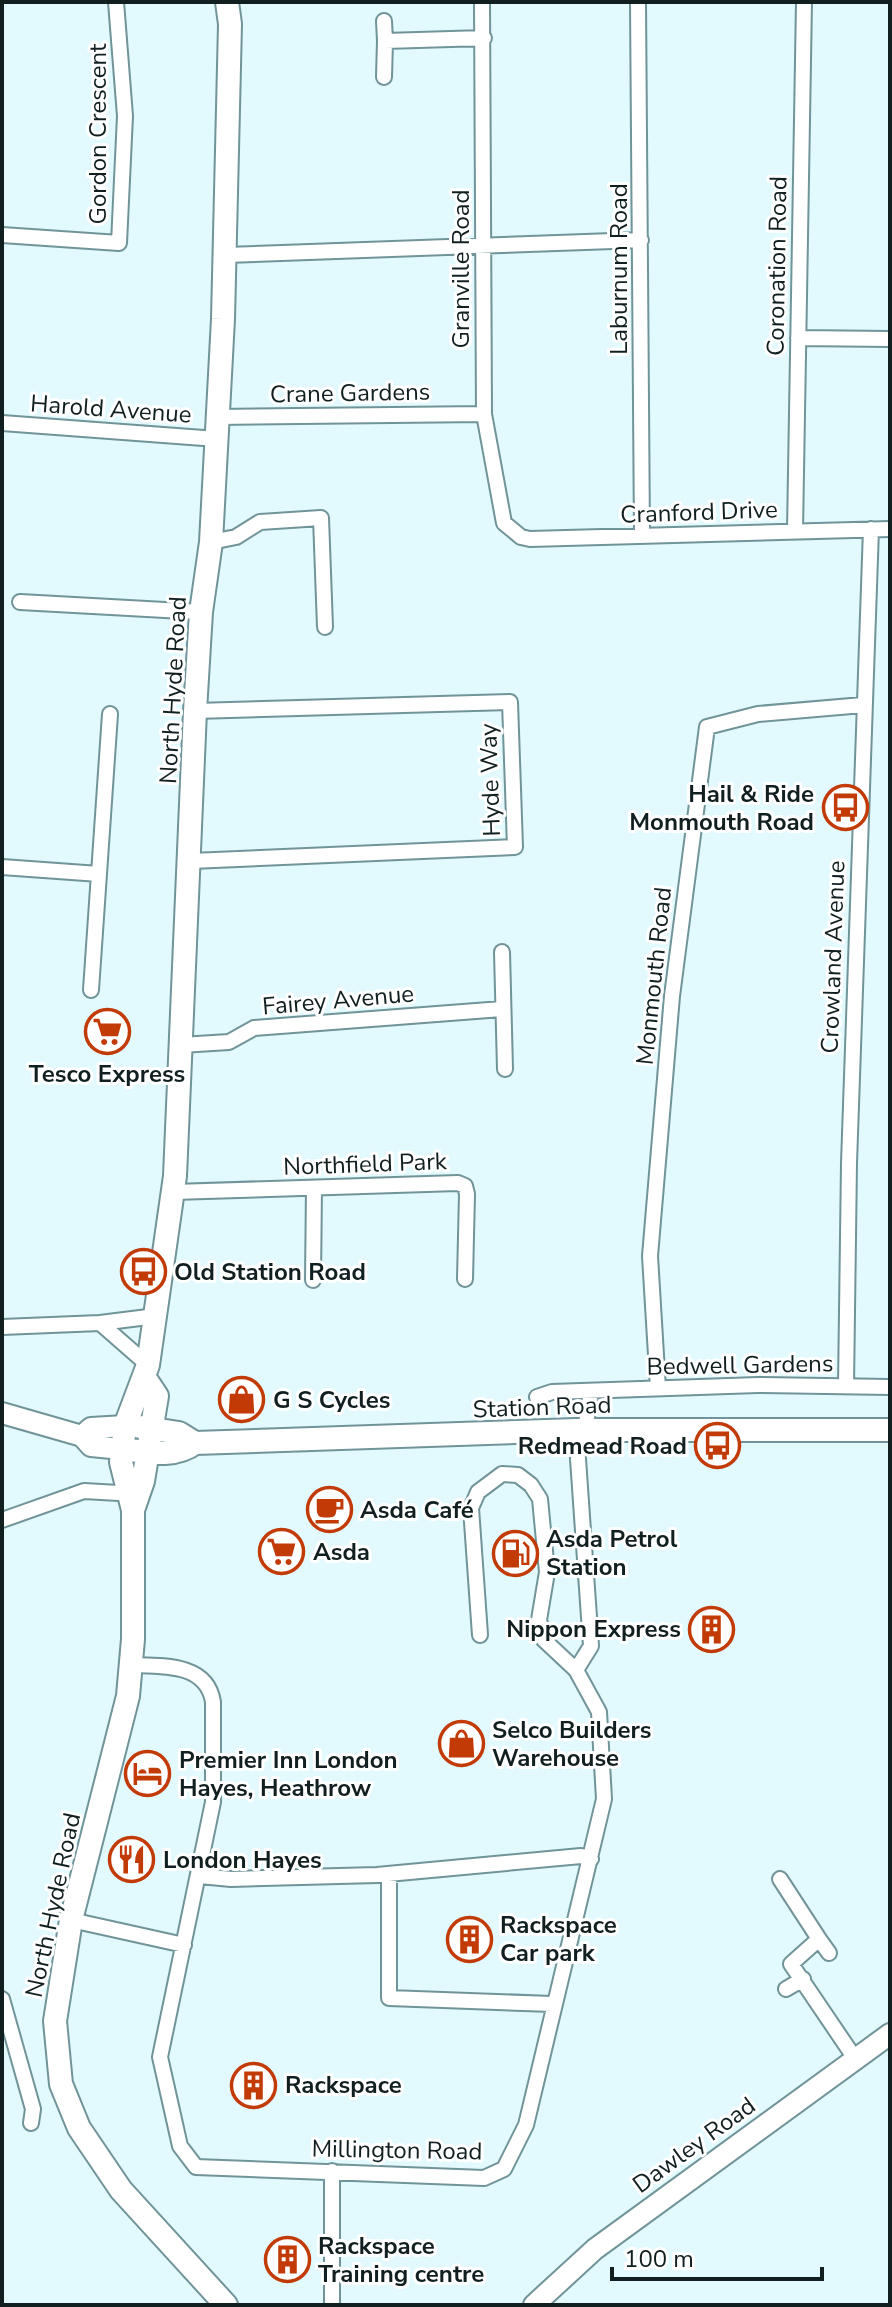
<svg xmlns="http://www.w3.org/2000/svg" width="892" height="2307" viewBox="0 0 892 2307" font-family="'Nunito Sans',sans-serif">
<rect width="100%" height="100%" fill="#e2f9fd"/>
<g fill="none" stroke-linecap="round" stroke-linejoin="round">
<defs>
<path id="street" d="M482,2l2,412 20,109 17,14 9,2 360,-10
M638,2l4,534
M384,21l1,20
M384,77l1,-36 99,-3
M2,235l117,8 6,-127 -9,-114
M225,255l416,-15
M798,338l92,1
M217,417l267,-3
M2,423l215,16
M795,531l9,-529
M211,542l25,-5 24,-15 61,-4 4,109
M20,602l181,10
M191,861l324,-14 -5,-145 -315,9
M2,867l97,7
M502,952l3,117
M91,990l19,-276
M181,1045l48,-3 25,-14 248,-19
M173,1192l285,-9 7,3 2,8 -2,85
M313,1280l1,-92
M100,1323l48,42
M2,1327l98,-4 56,-7
M846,1386l3,-223 22,-634
M658,1388l-8,-132 22,-260 35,-269 51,-13 105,-9
M537,1397l15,-5 206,-7 132,2
M576,1430l15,216 -15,24
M585,1430l6,-39
M2,1520l82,-29 52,3
M131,1665c32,1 76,-2 82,37v100l-53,255 20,89 16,21 288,11 20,-9 22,-44 78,-326 -5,-87 -23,-42 -32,-30 -5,-20 8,-48 -7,-73 -9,-14 -13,-10 -16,-1 -24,18 -7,16 9,127
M389,1874v124l163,6
M200,1876l31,3 146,-4 204,-19 10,3
M780,1879l39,60 -28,25 65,96
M71,1920l113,25
M819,1939l10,14
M786,1989l17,-10
M2,1999l31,110 -2,14
M332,2305v-134"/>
<path id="secondary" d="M2,1413l80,23 9,10 31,3
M82,1436l9,-8 34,-2
M534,2305l61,-56 295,-215"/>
<path id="primary" d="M140,1427l39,6 16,10
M122,1449c25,3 52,10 73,-6l381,-13h314
M133,1510l10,-29 14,-85 -12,-18
M226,2305l-105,-115 -42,-62 -18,-44 -6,-63 16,-101 57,-224 5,-57v-129l-12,-48 4,-36 23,-61 27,-189 20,-465 6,-99 10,-70 12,-223 7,-295 -3,-22"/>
</defs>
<!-- street casing -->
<use href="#street" stroke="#709499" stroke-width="18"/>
<!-- secondary casing -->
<use href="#secondary" stroke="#709499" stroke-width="24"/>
<!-- primary casing -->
<use href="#primary" stroke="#709499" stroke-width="26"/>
<!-- street -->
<use href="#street" stroke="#fff" stroke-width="14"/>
<!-- secondary -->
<use href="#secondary" stroke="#fff" stroke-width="20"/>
<!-- primary -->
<use href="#primary" stroke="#fff" stroke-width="22"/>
</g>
<!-- icons -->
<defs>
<symbol id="bus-ring" viewBox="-11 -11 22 22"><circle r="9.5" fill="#fff" stroke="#c23a05" stroke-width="1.5"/><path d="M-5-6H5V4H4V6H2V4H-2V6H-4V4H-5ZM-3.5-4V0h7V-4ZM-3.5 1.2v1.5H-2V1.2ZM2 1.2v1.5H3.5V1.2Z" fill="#c23a05"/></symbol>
<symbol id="supermarket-ring" viewBox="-11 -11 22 22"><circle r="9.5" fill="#fff" stroke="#c23a05" stroke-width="1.5"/><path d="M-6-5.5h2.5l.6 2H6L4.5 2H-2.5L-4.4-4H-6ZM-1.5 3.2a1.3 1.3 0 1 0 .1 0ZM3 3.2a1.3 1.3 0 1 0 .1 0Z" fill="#c23a05"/></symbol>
<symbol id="shop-ring" viewBox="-11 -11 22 22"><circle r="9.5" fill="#fff" stroke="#c23a05" stroke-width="1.5"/><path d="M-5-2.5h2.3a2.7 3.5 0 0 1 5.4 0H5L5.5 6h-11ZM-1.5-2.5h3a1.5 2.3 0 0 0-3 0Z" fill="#c23a05"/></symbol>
<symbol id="cafe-ring" viewBox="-11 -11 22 22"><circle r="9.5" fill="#fff" stroke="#c23a05" stroke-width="1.5"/><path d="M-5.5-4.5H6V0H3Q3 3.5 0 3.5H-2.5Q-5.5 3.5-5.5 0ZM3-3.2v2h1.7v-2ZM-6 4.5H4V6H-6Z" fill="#c23a05"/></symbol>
<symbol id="fuel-ring" viewBox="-11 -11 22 22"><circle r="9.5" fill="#fff" stroke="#c23a05" stroke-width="1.5"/><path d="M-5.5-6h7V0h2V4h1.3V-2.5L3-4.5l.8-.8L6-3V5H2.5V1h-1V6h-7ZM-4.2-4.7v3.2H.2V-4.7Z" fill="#c23a05"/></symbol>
<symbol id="building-ring" viewBox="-11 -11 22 22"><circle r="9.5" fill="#fff" stroke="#c23a05" stroke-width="1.5"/><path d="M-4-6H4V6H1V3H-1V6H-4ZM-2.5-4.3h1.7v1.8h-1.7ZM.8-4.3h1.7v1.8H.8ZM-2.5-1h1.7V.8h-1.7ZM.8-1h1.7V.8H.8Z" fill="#c23a05"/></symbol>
<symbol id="hotel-ring" viewBox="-11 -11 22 22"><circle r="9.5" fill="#fff" stroke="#c23a05" stroke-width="1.5"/><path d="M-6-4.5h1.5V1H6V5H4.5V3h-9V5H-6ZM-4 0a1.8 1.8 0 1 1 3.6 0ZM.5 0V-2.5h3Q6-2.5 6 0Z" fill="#c23a05"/></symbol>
<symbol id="restaurant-ring" viewBox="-11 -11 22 22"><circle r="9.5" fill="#fff" stroke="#c23a05" stroke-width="1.5"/><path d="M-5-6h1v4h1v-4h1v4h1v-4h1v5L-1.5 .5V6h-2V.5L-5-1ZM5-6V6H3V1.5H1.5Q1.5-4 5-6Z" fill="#c23a05"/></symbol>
</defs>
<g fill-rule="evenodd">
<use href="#bus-ring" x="820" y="782" width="51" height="51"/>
<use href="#supermarket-ring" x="82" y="1006" width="51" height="51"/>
<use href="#bus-ring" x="118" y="1246" width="51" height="51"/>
<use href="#shop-ring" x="216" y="1374" width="51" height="51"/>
<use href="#bus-ring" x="692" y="1420" width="51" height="51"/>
<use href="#cafe-ring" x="304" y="1484" width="51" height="51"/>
<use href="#supermarket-ring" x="256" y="1526" width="51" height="51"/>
<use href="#fuel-ring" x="490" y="1528" width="51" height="51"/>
<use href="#building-ring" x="686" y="1604" width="51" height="51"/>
<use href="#shop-ring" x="436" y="1718" width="51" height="51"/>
<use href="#hotel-ring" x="122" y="1748" width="51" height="51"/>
<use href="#restaurant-ring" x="106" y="1834" width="51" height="51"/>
<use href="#building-ring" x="444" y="1914" width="51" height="51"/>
<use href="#building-ring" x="228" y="2060" width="51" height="51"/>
<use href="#building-ring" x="262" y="2234" width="51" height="51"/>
</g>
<g text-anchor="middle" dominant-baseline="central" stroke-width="6" stroke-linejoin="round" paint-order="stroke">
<!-- street labels -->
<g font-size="24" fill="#111f21" stroke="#fff">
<text transform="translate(98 134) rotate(-90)">Gordon Crescent</text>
<text transform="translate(777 266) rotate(-89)">Coronation Road</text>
<text transform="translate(461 269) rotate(-90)">Granville Road</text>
<text transform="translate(619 269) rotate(-90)">Laburnum Road</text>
<text transform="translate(350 393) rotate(-1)">Crane Gardens</text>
<text transform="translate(111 409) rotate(4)">Harold Avenue</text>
<text transform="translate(699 512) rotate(-2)">Cranford Drive</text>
<text transform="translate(173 690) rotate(-87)">North Hyde Road</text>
<text transform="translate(490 780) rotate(-92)">Hyde Way</text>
<text transform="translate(833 957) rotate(-88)">Crowland Avenue</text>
<text transform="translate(654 976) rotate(-84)">Monmouth Road</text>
<text transform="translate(338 1000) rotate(-5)">Fairey Avenue</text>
<text transform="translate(365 1164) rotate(-2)">Northfield Park</text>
<text transform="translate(740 1365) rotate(-1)">Bedwell Gardens</text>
<text transform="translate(542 1407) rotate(-2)">Station Road</text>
<text transform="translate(53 1905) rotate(-78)">North Hyde Road</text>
<text transform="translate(694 2145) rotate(-36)">Dawley Road</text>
<text transform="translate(397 2150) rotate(1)">Millington Road</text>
</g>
<!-- poi labels -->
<g font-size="24" font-weight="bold" fill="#111f21" stroke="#fff" text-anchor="start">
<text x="814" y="794" text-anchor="end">Hail &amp; Ride<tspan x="814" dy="28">Monmouth Road</tspan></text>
<text x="107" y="1074" text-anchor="middle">Tesco Express</text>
<text x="174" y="1272">Old Station Road</text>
<text x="273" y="1400">G S Cycles</text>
<text x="687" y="1446" text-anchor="end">Redmead Road</text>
<text x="360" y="1510">Asda Café</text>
<text x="546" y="1539">Asda Petrol<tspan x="546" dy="28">Station</tspan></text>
<text x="313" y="1552">Asda</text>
<text x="681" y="1629" text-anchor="end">Nippon Express</text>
<text x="492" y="1730">Selco Builders<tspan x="492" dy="28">Warehouse</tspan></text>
<text x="179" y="1760">Premier Inn London<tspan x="179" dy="28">Hayes, Heathrow</tspan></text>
<text x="163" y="1860">London Hayes</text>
<text x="500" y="1925">Rackspace<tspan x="500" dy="28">Car park</tspan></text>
<text x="285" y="2085">Rackspace</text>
<text x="318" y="2246">Rackspace<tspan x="318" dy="28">Training centre</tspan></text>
</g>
</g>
<!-- border -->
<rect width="892" height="2307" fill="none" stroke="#111f21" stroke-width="8"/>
<!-- scale -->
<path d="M612 2267v12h210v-12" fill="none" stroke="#111f21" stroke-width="4"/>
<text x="624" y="2267" font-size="24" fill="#111f21" stroke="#ffffff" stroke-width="6" paint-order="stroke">100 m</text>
</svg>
